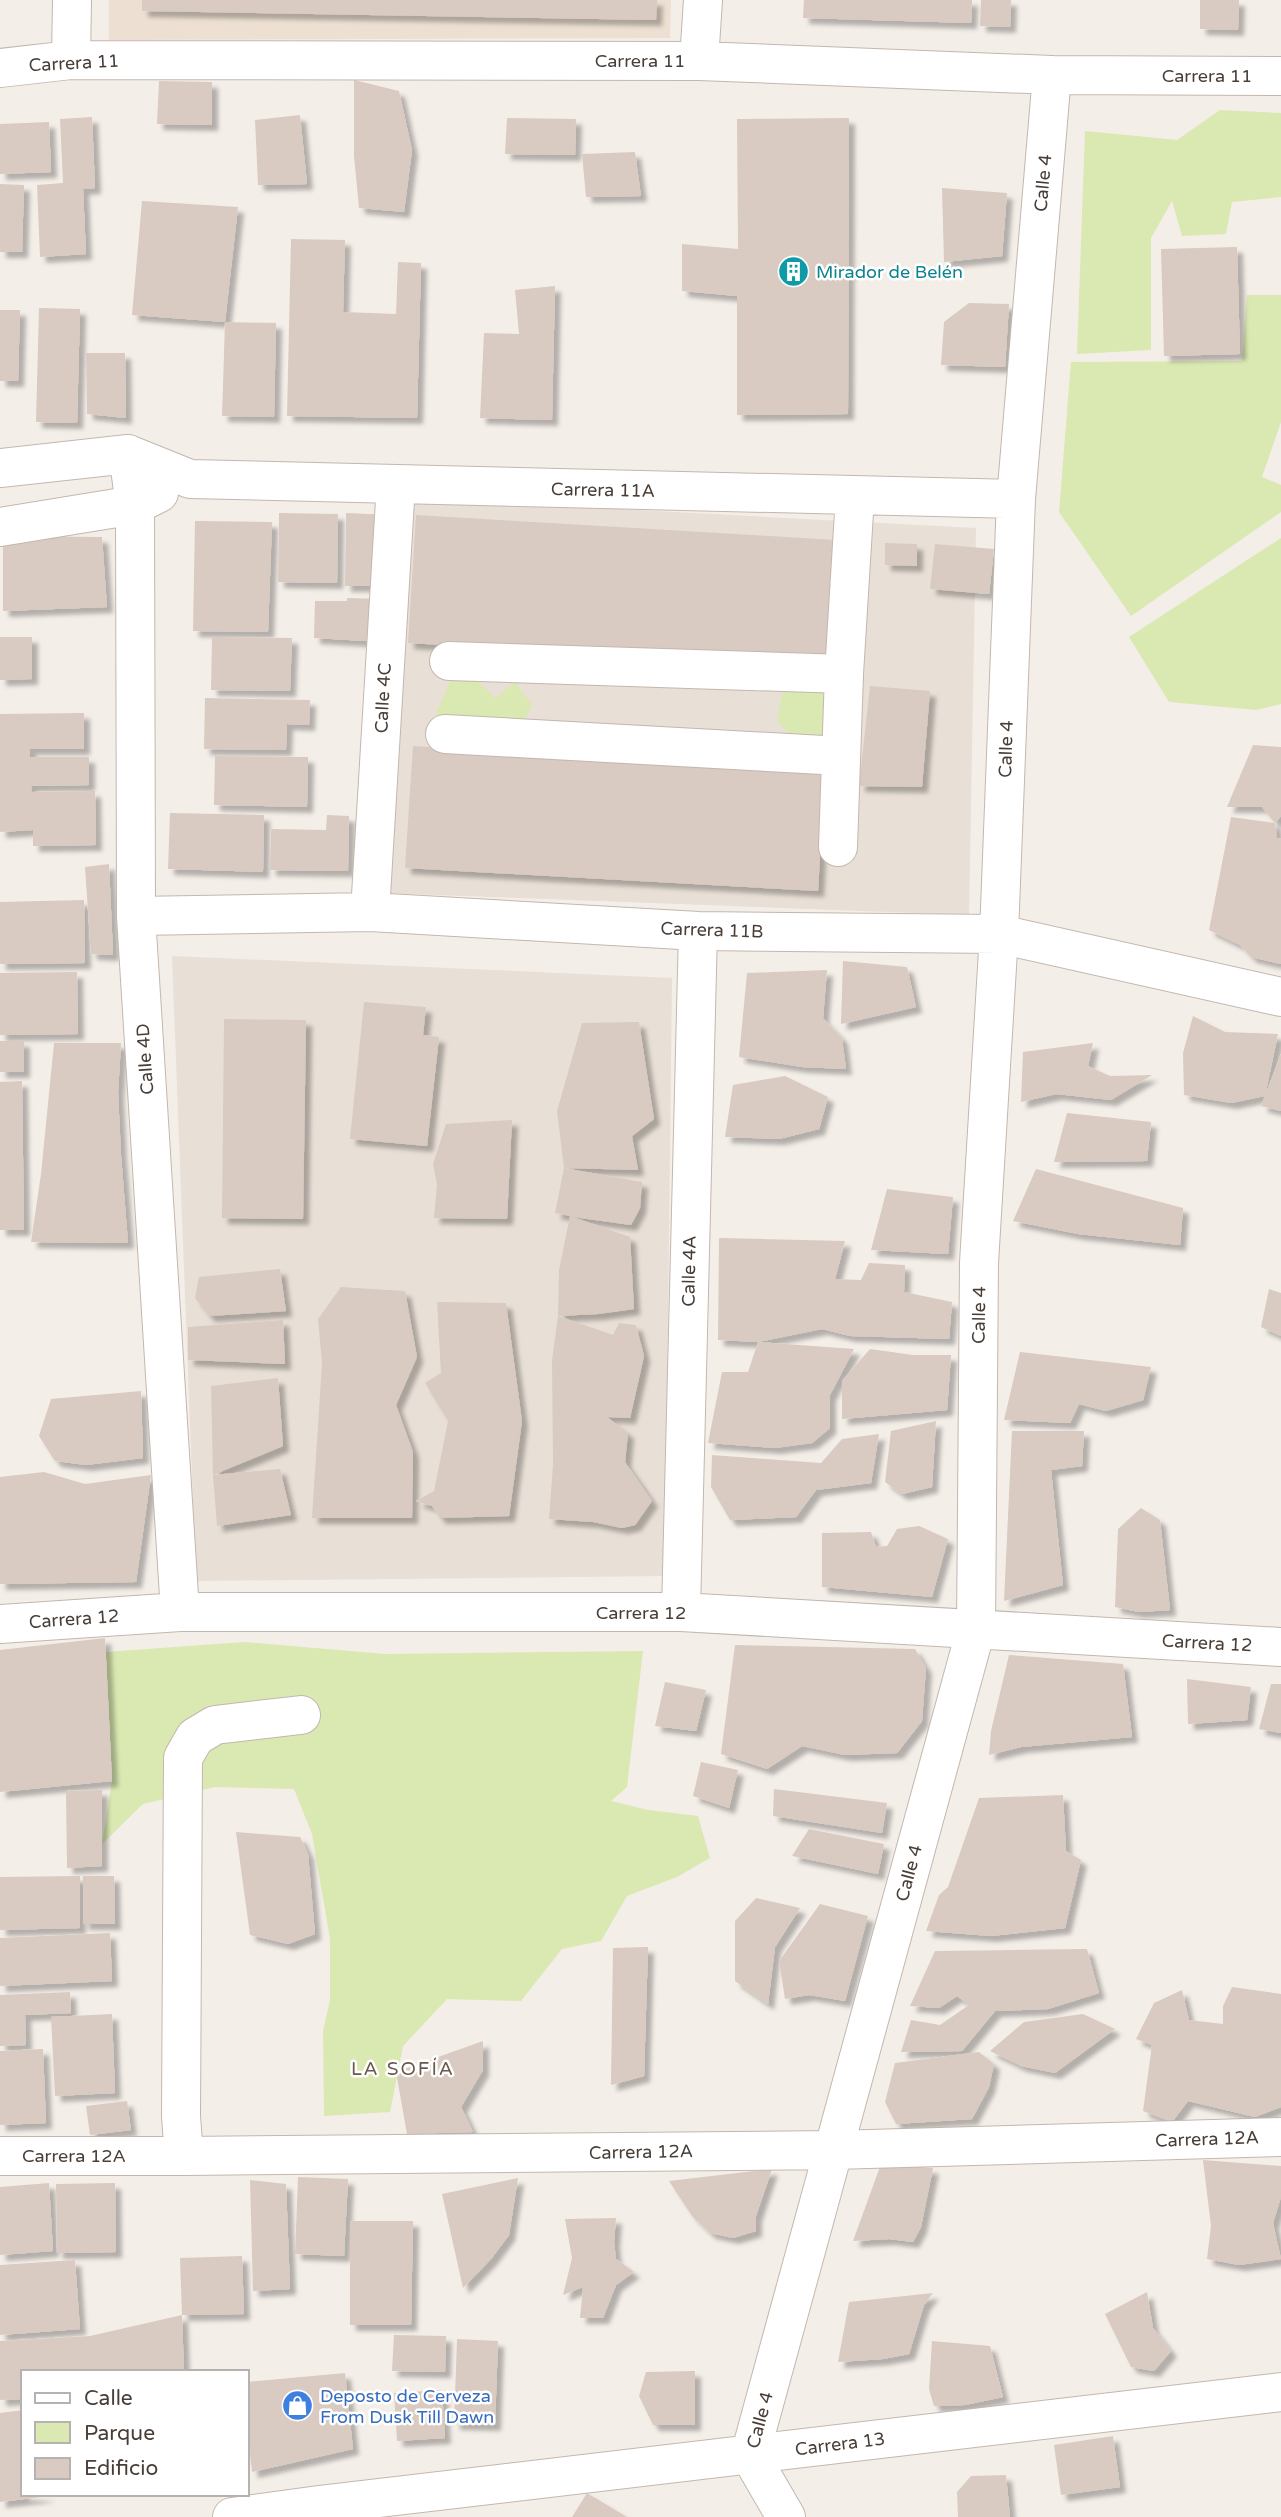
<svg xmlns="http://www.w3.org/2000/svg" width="1281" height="2517" viewBox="0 0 1281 2517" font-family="'Varela Round',sans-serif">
<defs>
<filter id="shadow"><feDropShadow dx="6" dy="6" stdDeviation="2" flood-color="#0004"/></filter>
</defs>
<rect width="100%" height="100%" fill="#f4eee8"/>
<!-- residential -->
<path fill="#e8dfd6" d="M410,498l566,30 -7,387 -583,-22z
M172,956l500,22 -7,598 -469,5z"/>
<!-- education -->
<path fill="#ede0d2" d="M109,0h562l-1,38 -561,2z"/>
<!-- green -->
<path fill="#dae8b1" d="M1220,110l61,3v84l-49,5 -6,32 -44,2 -10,-35 -21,37v112l-74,4 8,-223 92,9z
M1247,295h34v127l-19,55 19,8v27l-150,104 -72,-104 12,-150 171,-1z
M1281,538v166l-25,6 -87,-8 -40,-65z
M473,677l22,21 20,-16 17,23 -17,32 -80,-21 16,-36z
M783,688l46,3 -3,49 -21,10 -28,-29z
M244,1642l141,12 258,-3 -16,136 -16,14 37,9 50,6 12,42 -33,19 -50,19 -26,45 -39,8 -41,52 -74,-2 -44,47 -13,66 -66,4 -1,-85 7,-31v-61l-18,-105 -18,-45 -79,-2 -72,17 -41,40 10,-63 -6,-129z"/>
<!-- building -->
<path fill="#d9cbc1" filter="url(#shadow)" d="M142,0h515l-1,20 -514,-9z
M804,0h168l-1,23 -168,-5z
M981,0h30l-1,27 -30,-1z
M1200,0h39l-1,30 -38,-1z
M354,80l45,11 13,59 -8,62 -45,-4 -5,-52z
M159,81l53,1v43l-55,-1z
M300,115l7,69 -49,1 -3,-65z
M92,117l3,71 -12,1 3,65 -46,3 -3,-72 26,-2 -3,-64z
M507,118l69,1 -1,36 -70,-1z
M849,118l-1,296 -111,1v-119l-55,-5v-47l56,5 -1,-130z
M49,122l2,50 -51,2v-50z
M635,152l6,44 -55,1 -4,-43z
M0,184l24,1 -2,67h-22z
M942,188l65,5 -5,63 -58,6z
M142,201l96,6 -13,115 -93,-7z
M291,239l54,1 -2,72 53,2 2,-52 23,1 -4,155 -130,-2z
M1237,247l3,107 -76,2 -3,-107z
M555,286l-3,134 -72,-2 4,-85 35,1 -4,-44z
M969,303l40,1 -4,63 -64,-2 3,-43z
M39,308l41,1 -3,114 -41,-1z
M0,310h20l-2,71h-18z
M225,322l51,1 -2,94 -52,-1z
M86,353h39l1,65 -39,-4z
M279,513l59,1 -1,69 -59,-1z
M346,513l46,2 -2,71h-45z
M416,515l420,25 -9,127 -419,-24z
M195,521l77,1 -4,110 -75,-1z
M3,536l99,1 5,70 -104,4z
M885,543l32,1v22l-32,-1z
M935,544l59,5 -5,45 -59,-5z
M347,598l37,1 -1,43 -69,-4 1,-37h32z
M0,637h32v42l-32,1z
M212,637l80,1 -2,53 -79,-1z
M870,686l60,5 -8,96 -63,-1z
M205,698l105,2 -1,25 -22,-1 -1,26 -82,-1z
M84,713v36h-54v8h59v28l-58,1 1,6 63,-1 1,54 -63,1v-16l-33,2v-118z
M1253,745l28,2v69l-6,7 -13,-16h-35z
M413,746l412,23 -7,122 -413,-23z
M215,756l93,1 -1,50 -93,-2z
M170,813l94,2 -1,57 -95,-3z
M327,815l22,1 -1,55 -78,-1 1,-41 55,1z
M1231,817l44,6 2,15 4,1v125l-30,-7 -11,-12 -31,-15z
M109,864l4,91 -22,-1 -6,-87z
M84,900l1,63 -85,1v-62z
M843,961l64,6 9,40 -75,17z
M827,970l-4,48 19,20 4,31 -44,-2 -63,-10 8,-84z
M77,972l1,62 -78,1v-62z
M364,1002l62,5 -3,28 16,2 -12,109 -77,-7z
M1193,1016l32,16 53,2 -13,62 -34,7 -47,-8 -1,-42z
M224,1019l82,1 -3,199 -81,-1z
M639,1022l15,97 -22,17 6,34 -74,-2 -7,-57 25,-88z
M0,1041h24v31h-24z
M54,1043h67l-3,50 3,62 7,88 -97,-1 10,-68z
M1093,1043l-5,23 22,10 42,-1 -41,25 -55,-6 -35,8 2,-50z
M1281,1054v57l-20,-5z
M785,1076l43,21 -9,32 -40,10 -54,-2 8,-52z
M22,1081l2,149h-24v-148z
M1067,1113l84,9 -4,39 -93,1z
M512,1120l-5,99 -73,-1 3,-34 -4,-20 13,-40z
M564,1168l78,14 -2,26 -9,17 -58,-8 57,20 4,72 -36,5 -40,2 55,19 6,-12 17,2 8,31 -14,62 -23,-1 21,16 -3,29 27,39 -17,24 -13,3 -29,-6 -44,-3 4,-54 -1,-105 6,-44 1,-46 11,-54 -15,-3z
M1036,1169l147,39 -3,37 -102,-11 -65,-13z
M887,1189l66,8 -5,57 -77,-4z
M719,1238l126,3 -10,38 26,1 8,-17 36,2 -1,27 48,10 -3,37 -99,-3 -28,-7 -64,13 -40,-2z
M280,1269l6,42 -77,5 -14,-18 4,-21z
M341,1287l64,4 12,66 -21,48 17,47 -1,66h-100l10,-155 -4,-44z
M1269,1289l12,4v43l-20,-9z
M437,1302l69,1 16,118 -13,95 -69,2 -8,-12 -16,-5 18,-10 14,-70 -23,-38 16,-10z
M283,1320l2,44 -97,-4v-33z
M758,1342l96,7 -24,46v33l-18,15 -37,5 -67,-5 14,-71h26z
M870,1349l43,6h38l-4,55 -105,9v-38z
M1020,1352l131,15 -8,33 -37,11 -27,-7 -9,19 -66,-3z
M278,1378l5,68 -70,29 -2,-89z
M141,1391l2,67 -57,7 -31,-4 -16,-25 12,-37z
M936,1421l-4,66 -30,7 -17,-12 6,-51z
M1012,1431h72l-2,35 -31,4 12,115 -59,16z
M879,1434l-8,49 -55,7 -20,27 -66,3 -19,-33 1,-32 109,8 21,-24z
M280,1469l11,46 -74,11 -4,-51z
M44,1472l41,12 66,-9 -15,107 -136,2v-107z
M1141,1508l19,12 10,90 -31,2 -24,-5 3,-78z
M919,1526l29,13 -16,58 -110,-10v-54l49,-1 5,15 11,-1 10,-17z
M105,1638l7,143 -112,11v-142z
M735,1645l180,4 11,19 -4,53 -25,32 -52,2 -43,-9 -35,23 -46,-15z
M1009,1655l114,9 9,73 -111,10 -32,8 2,-24z
M1187,1679l64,8 -4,33 -59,4z
M665,1682l41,8 -10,41 -41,-5z
M1271,1684h10v49l-22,-4z
M701,1762l37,8 -9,38 -36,-12z
M774,1789l113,14 -5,30 -109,-17z
M102,1790v76l-35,2 -1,-77z
M1063,1795l3,56 15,9 -16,68 -74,8 -65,-5 13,-36 9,-8 31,-89z
M809,1829l75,15 -6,30 -86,-18z
M236,1832l64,5 8,17 7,80 -27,10 -38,-9z
M80,1876v52l-80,2v-53z
M83,1876h31l1,48h-32z
M756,1898l44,10 -25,39 -7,57 -33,-23v-60z
M820,1904l48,12 -23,85 -36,-6 -24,4 -6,-38z
M110,1933l2,48 -112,5v-48z
M648,1947l-4,129 -33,9 2,-137z
M1087,1949l12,44 -51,16 -53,2 -33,40 -61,1 10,-32 29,5 29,-20 -12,-9 -18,12 -29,-2 25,-55z
M1232,1987l49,7v113l-26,10 -67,-16 -16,21 -29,-11 9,-66 -16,-6 18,-36 28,-13 7,30 34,4v-18z
M70,1992l1,21 -46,2 1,30 -26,1v-51z
M112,2014l3,79 -60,3 -4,-79z
M1083,2014l32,15 -60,44 -34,-7 -31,-15 34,-29z
M483,2041v29l-22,37 12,25 -66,2 -11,-62z
M43,2049l3,74 -46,2v-74z
M979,2052l15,12 -5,23 -17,32 -76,5 -11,-22 10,-39z
M127,2101l4,29 -41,5 -4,-29z
M1203,2160l78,6v31l-8,26 8,36 -42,6 -32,-6 4,-33z
M881,2164l52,4 -12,59 -8,15 -24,-3 -36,2z
M772,2169l-16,47v15l-23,7 -23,-5 -18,-17 -23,-35z
M298,2177l50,2 -4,77 -49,-2z
M518,2178l-9,57 -18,24 -28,29 -21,-94z
M250,2180l36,4 4,105 -37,2z
M49,2183l4,68 -53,4v-68z
M115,2183l1,69 -59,1 -1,-69z
M616,2218l-2,24 2,17 18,13 -18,13 -13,33h-23l3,-31 -20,8 9,-37 -7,-39z
M350,2221h63l-2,104h-61z
M242,2256l2,58 -62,1 -2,-57z
M75,2260l5,69 -80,6v-70z
M1147,2292l6,36 18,23 -17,20 -23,-4 -26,-53z
M933,2293l-9,12 -15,49 -26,5 -45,3 11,-60z
M182,2315l2,57h-161v27l-23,1v-59l90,-5z
M394,2335l52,1 -1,36 -53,-1z
M457,2339l41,2 -3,84 -41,-1z
M932,2341l58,5 13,51 -38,8 -31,1 -5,-17z
M695,2371v54h-42l-14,-29 7,-24z
M345,2373l8,76 -101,23 -5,-43v-47z
M442,2390l3,48 -48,3 -3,-48z
M23,2410v84l27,2 -50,6v-89z
M1113,2436l7,51 -59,8 -7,-50z
M1006,2475l4,42h-52l-1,-25 14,-16z
M587,2493l40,24h-55z"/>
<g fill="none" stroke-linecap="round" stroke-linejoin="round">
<defs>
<path id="minor" d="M71,60l1,-60
M699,61l4,-61
M0,68l71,-8 628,1 353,14 229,1
M128,454l7,51 1,411 44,696
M0,468l128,-14 62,25 826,20
M0,527l135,-22 24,-12
M449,661l395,13
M445,734l396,22
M838,847l6,-173 11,-178
M370,912l26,-428
M136,916l234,-4 328,19 301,3 282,63
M681,1612l17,-681
M0,1624l180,-12h501l600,35
M0,2156h184l650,-6 447,-13
M184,2156l-3,-40 2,-358 12,-21 20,-12 86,-10
M232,2517l87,-12 962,-113
M786,2517l-36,-62 226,-826 3,-366 20,-329 17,-435 36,-424"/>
</defs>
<!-- minor casing -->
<use href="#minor" stroke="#c3b7ae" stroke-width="40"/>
<!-- minor -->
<use href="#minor" stroke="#fff" stroke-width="38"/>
</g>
<!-- icons -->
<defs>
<symbol id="building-disc" viewBox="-11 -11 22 22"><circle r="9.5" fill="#0f9aa8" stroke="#fff"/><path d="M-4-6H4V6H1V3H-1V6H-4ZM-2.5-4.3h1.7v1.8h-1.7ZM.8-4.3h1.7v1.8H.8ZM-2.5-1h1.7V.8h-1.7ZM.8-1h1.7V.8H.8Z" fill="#fff"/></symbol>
<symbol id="shop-disc" viewBox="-11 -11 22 22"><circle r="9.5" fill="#3f7fe0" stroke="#fff"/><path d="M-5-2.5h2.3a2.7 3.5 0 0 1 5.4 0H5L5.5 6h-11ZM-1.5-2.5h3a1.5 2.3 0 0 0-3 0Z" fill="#fff"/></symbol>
</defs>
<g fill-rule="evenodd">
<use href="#building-disc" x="776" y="254" width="35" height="35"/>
<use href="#shop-disc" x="280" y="2388" width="35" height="35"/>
</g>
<g text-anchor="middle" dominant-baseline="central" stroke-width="5" stroke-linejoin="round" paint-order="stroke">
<!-- street labels -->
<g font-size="18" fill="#483e37" stroke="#fff">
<text x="640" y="61">Carrera 11</text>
<text transform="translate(74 63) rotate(-3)">Carrera 11</text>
<text x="1207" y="76">Carrera 11</text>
<text transform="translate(1043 183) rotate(-85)">Calle 4</text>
<text transform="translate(603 490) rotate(1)">Carrera 11A</text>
<text transform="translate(383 698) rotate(-87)">Calle 4C</text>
<text transform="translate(1006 749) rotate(-88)">Calle 4</text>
<text transform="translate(712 930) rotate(2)">Carrera 11B</text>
<text transform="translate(145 1059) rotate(-94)">Calle 4D</text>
<text transform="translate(689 1271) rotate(-89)">Calle 4A</text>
<text transform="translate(979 1315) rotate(-89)">Calle 4</text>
<text x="641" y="1613">Carrera 12</text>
<text transform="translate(74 1619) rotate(-4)">Carrera 12</text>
<text transform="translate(1207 1643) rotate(3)">Carrera 12</text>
<text transform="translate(909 1873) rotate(-75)">Calle 4</text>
<text transform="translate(1207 2139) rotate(-2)">Carrera 12A</text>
<text transform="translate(641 2152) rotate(-1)">Carrera 12A</text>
<text x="74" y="2156">Carrera 12A</text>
<text transform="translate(760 2420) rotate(-75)">Calle 4</text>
<text transform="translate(840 2444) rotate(-7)">Carrera 13</text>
</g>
<!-- culture labels -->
<g font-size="18" fill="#0d838f" stroke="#fff" text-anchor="start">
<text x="816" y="272">Mirador de Belén</text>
</g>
<!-- shop labels -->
<g font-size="18" fill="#366cbe" stroke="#fff" text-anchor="start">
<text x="320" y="2396">Deposto de Cerveza<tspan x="320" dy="21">From Dusk Till Dawn</tspan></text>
</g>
<!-- neighbourhood labels -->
<g font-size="19" letter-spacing="2" fill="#6b594e" stroke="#fff">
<text x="403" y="2069">LA SOFÍA</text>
</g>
</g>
<!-- legend -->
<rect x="21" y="2370" width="228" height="126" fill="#ffffff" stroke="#b6b2af" stroke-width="2"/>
<rect x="35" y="2393" width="35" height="10" fill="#ffffff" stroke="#b6b2af" stroke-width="2"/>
<text x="84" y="2405" font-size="21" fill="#483e37">Calle</text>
<rect x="35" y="2422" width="35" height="21" fill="#dae8b1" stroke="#b6b2af" stroke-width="2"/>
<text x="84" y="2440" font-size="21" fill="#483e37">Parque</text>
<rect x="35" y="2458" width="35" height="21" fill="#d9cbc1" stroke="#b6b2af" stroke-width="2"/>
<text x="84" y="2475" font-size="21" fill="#483e37">Edificio</text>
</svg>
